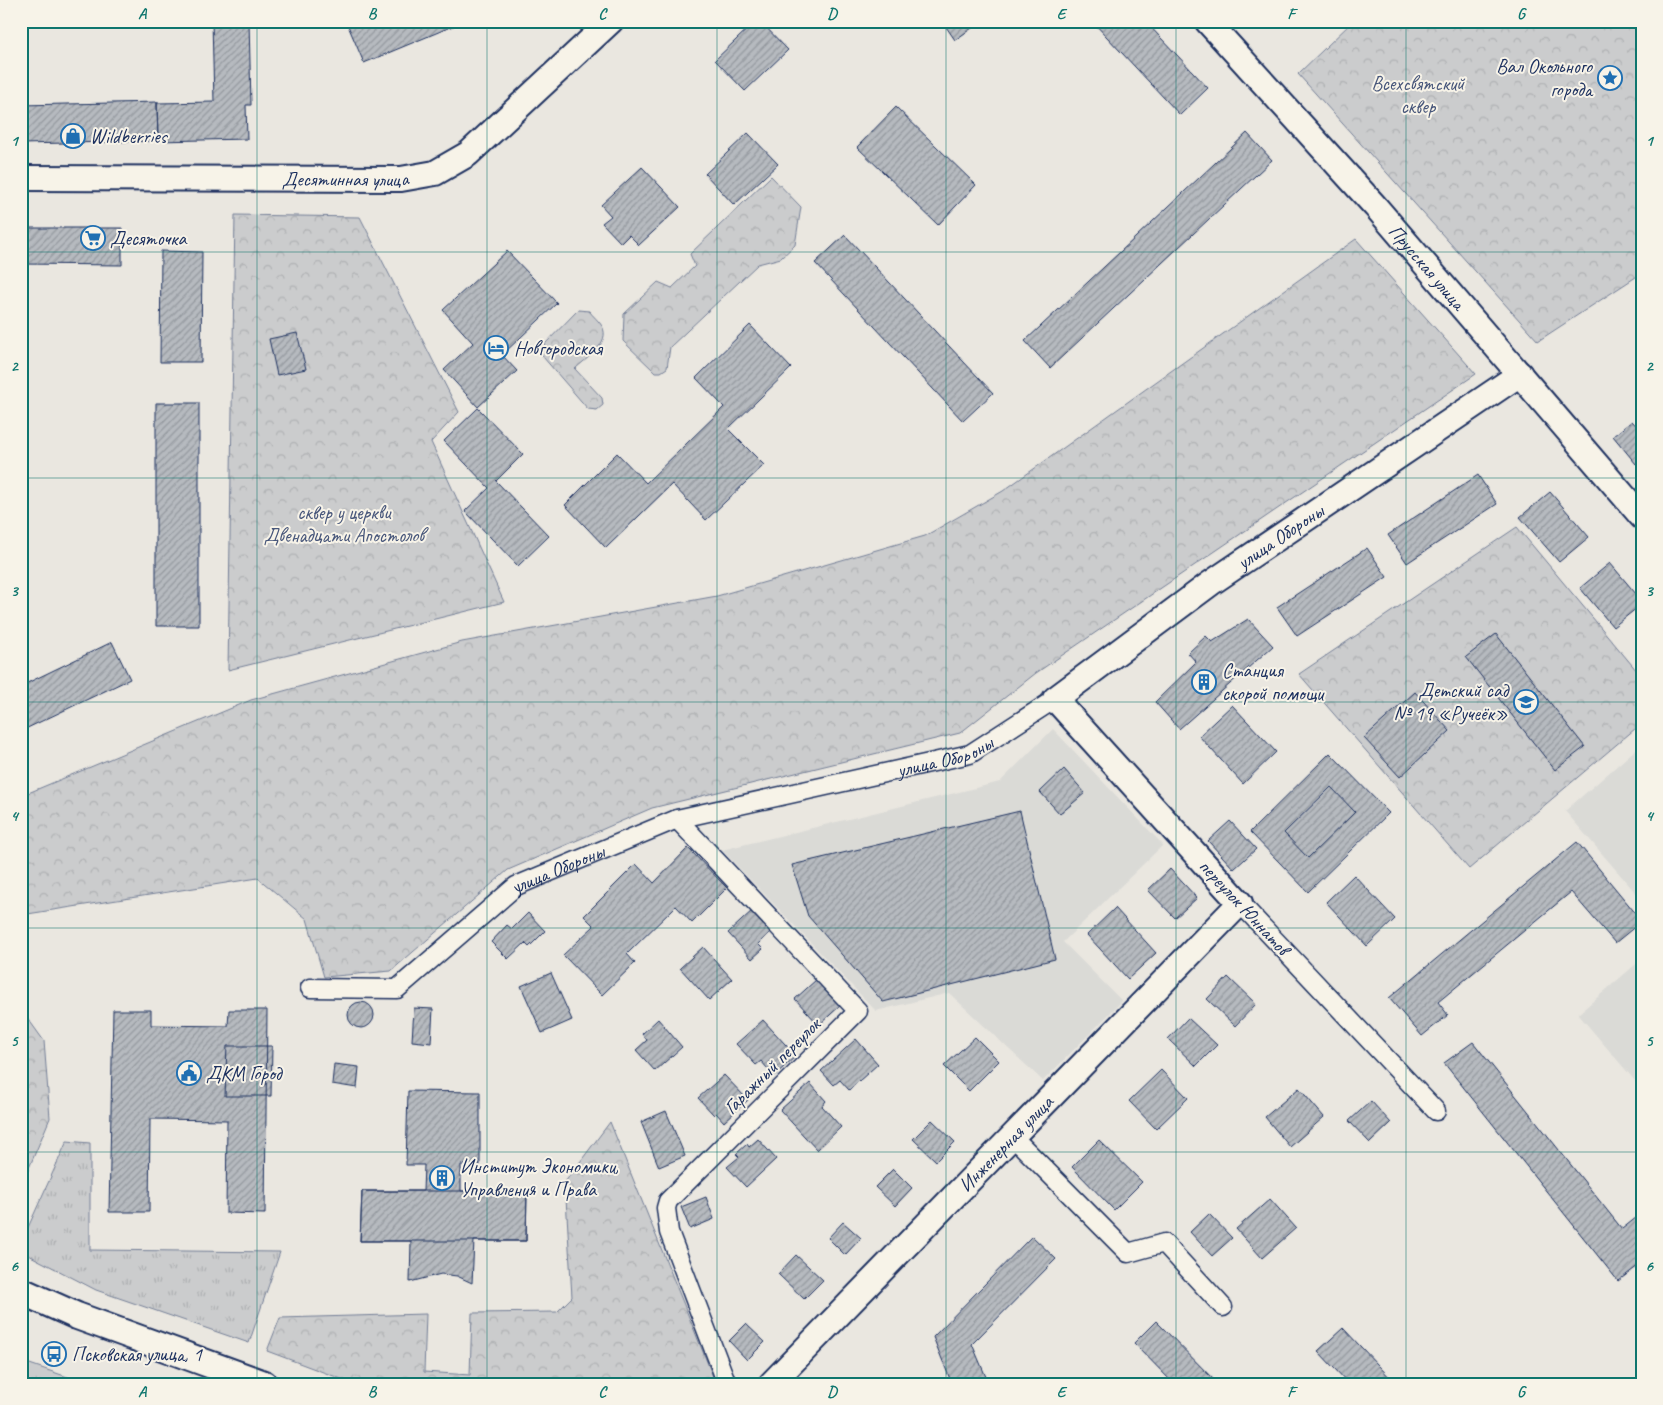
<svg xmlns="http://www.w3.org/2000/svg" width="1663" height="1405" viewBox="0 0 1663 1405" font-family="Caveat,sans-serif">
<defs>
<pattern id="grass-tufts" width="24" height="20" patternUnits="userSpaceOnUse" patternTransform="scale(1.25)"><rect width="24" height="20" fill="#cbcccd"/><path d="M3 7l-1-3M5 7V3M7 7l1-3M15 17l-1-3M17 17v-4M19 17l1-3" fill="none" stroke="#aeb0b2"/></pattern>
<pattern id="park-crowns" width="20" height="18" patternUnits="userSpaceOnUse" patternTransform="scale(1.25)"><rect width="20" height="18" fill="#cbcccd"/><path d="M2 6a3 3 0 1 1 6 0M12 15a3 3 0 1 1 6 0" fill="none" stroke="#aeb0b2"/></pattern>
<pattern id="building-hatch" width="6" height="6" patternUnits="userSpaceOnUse" patternTransform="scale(1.25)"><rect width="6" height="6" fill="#b6babf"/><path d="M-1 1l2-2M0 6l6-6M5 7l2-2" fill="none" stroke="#93989e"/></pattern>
</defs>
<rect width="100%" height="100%" fill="#eae7e0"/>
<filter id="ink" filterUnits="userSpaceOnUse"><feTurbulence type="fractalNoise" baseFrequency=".02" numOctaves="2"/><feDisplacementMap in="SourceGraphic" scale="10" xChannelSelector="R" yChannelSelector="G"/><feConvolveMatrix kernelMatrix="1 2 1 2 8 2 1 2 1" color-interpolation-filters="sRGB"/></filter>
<g filter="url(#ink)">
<!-- built -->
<path fill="#dadad6" d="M1053,729l110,116 -100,97 59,59 -79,80 -94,-88 -73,18 -154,-161 278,-68z
M1642,744v156l-77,-89z
M1642,959v130l-64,-75z"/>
<!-- grass -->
<path fill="url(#grass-tufts)" stroke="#737e96" d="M67,1141l23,2v107l190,2 -31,91 -153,-53 -75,-39v-8z
M21,1361l67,23h-67z"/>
<!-- park -->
<path fill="url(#park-crowns)" stroke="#737e96" d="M1353,21h289v252l-104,68 -240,-267z
M771,176l30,31 -6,38 -14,13 -23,6 -88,83 -3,21 -6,4h-6l-32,-31 1,-27 34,-32 14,6 23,-22 -5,-12z
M235,215l125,2 99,195 -28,30 73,160 -276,68z
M1356,239l120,135 -440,299 -76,60 -308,75 -144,62 -117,101 -67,6 -17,-58 -49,-41 -237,37v-119l230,-96 211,-58 255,-46 208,-60 78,-45z
M578,310l11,1c4,5 10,10 13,15 10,17 -17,33 -27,43l27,29 1,7 -6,5 -9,-1 -45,-52 -2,-5 2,-6z
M1517,527l125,150v46l-173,146 -170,-195z
M21,1009l23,32 6,77 -29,69z
M610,1122l106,262h-361l-88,-33 13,-33 146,-4 -2,58 46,3 2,-62 85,-1 15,-15 -7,-115z"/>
<!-- building -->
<path fill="url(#building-hatch)" stroke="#1b2f5e" d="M212,21h37l2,84h-5l1,34 -89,2 -1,-38 57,-1z
M346,21h119l-101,42z
M756,21h4l28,29 -43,41 -30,-31z
M942,21h40l-27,19z
M1092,21h53l63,67 -28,27z
M157,102l1,39 -137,3v-39z
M896,107l80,78 -38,40 -81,-78z
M748,133l30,31 -44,41 -29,-31z
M1247,133l25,27 -222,208 -25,-27z
M642,167l38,40 -41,38 -10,-10 -8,8 -19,-20 9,-7 -10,-11z
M21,228h101v37l-101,-1z
M845,235l148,158 -30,28 -148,-158z
M161,251l41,1 -1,110h-41z
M507,251l50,52 -55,52 15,16 -39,36 -34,-37 29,-27 -30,-33z
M750,325l41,43 -63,61 36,36 -58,55 -34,-36 -66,64 -41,-43 52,-52 29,30 78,-76 -28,-29z
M297,333l9,36 -29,6 -8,-36z
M156,403h43v223h-43z
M478,408l45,46 -27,27 53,55 -31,30 -53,-55 24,-23 -45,-47z
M1632,421l10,11v27l-6,5 -23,-28z
M1478,475l19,29 -90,59 -19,-28z
M1550,492l39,45 -30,25 -39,-45z
M1367,548l20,29 -90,59 -20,-29z
M1610,563l32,38v3l-29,23 -33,-39z
M1248,619l25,27 -94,83 -24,-27 41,-40 -8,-9 18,-17 6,6z
M1496,634l89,113 -30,23 -89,-113z
M112,642l18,37 -109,52v-45z
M1415,692l35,39 -50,46 -36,-39z
M1232,705l44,47 -33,32 -44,-48z
M1330,753l59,60 -81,79 -58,-60z
M1064,769l21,24 -25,21 -20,-22z
M1331,787l24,25 -47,46 -24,-25z
M1020,811l35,148 -172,43 -75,-86 -16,-51z
M1230,821l26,28 -22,20 -26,-28z
M1577,842l65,79 -27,22 -44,-51 -133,110 10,13 -26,21 -33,-38z
M688,848l39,40 -35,35 -16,-17 -49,48 8,9 -33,32 -39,-40 31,-29 -10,-10 52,-52 18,19z
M1170,869l27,29 -22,20 -27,-28z
M1354,875l41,44 -28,27 -41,-44z
M1115,908l41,45 -28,26 -41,-44z
M754,909l19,21 -15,14 5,5 -11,10 -24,-26z
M528,913l17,18 -16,16 -4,-4 -17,16 -17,-17 16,-17 5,4z
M703,947l29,32 -23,21 -29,-32z
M551,973l21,47 -30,13 -21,-47z
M1228,977l28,27 -21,22 -28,-27z
M817,979l24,26 -22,20 -24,-26z
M348 1015a13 13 0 1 1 26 0a13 13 0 1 1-26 0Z
M414,1008l19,1 -2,34 -19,-2z
M113,1010h38v15l77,1 1,-16h38l-2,204 -39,-1 1,-93 -77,-1 -1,93h-40z
M1188,1018l29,27 -21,21 -28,-27z
M658,1019l24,28 -27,24 -19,-21 11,-10 -5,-6z
M763,1020l33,36 -22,20 -13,-15 -5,4 -20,-21z
M975,1037l24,24 -30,30 -25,-25z
M856,1039l22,25 -29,26 -9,-10 -6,5 -13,-14z
M1473,1042l149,187 20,-16v50l-24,18 -174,-218z
M227,1046h45l-1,50h-46z
M334,1064l25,3 -2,21 -25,-4z
M1161,1070l27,28 -32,31 -27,-28z
M724,1075l24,25 -24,22 -8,-9 -2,2 -16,-17z
M810,1083l16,18 -4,5 19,21 -24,23 -37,-40z
M1299,1088l25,29 -34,30 -25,-30z
M408,1091l72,1v73h-19v26h66l-1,50h-52l-2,42 -15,-7 -16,-2 -31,8 1,-41h-51l2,-50h61l1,-26h-18z
M1371,1101l20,22 -21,20 -21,-22z
M666,1111l19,45 -26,11 -18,-45z
M932,1120l23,22 -19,19 -23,-22z
M758,1139l18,20 -30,28 -19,-20 12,-10 -3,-3 11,-10 2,3z
M1099,1140l43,42 -28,28 -42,-43z
M893,1169l19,19 -17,18 -20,-19z
M362,1191h165l-1,50h-166z
M706,1197l8,22 -24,10 -9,-22z
M1270,1199l26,29 -34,30 -26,-29z
M1209,1214l23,24 -20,18 -22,-24z
M843,1222l18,16 -16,17 -17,-17z
M1032,1236l24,23 -84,85 17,40h-37l-19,-47z
M796,1255l27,25 -19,19 -26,-25z
M1156,1321l62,63h-44l-40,-41z
M746,1324l19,18 -18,18 -18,-19z
M1343,1328l53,56h-47l-31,-33z"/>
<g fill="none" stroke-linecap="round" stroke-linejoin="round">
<defs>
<g id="street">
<path d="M677,819l181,192 -190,190 -2,7 3,24 58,152"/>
<path d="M1240,903l196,208"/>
<path id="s1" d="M310,988l87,1 119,-103 161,-67 293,-65 85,-55"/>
<path d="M1012,1136l116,117 36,-10 59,64"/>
</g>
<g id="secondary">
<path id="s2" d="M1207,21l168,185 267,311"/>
<path id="s3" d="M21,178l380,1 34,-6 33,-19 143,-133"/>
<path id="s4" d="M771,1384l469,-481 -185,-204 156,-116 309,-209"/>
</g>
<path id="primary" d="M21,1291l56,25 187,68"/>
</defs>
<!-- street casing -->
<use href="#street" stroke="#1b2f5e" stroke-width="21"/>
<!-- secondary casing -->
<use href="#secondary" stroke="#1b2f5e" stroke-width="28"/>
<!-- primary casing -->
<use href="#primary" stroke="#1b2f5e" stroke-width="30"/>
<!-- street -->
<use href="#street" stroke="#f7f3e8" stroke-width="18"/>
<!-- secondary -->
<use href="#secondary" stroke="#f7f3e8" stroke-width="24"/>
<!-- primary -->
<use href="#primary" stroke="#f7f3e8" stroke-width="26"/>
</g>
</g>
<!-- grid -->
<path fill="none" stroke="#0f766e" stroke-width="1" stroke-opacity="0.55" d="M257,21v1363M487,21v1363M717,21v1363M946,21v1363M1176,21v1363M1406,21v1363M21,252h1621M21,478h1621M21,702h1621M21,928h1621M21,1152h1621"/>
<!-- icons -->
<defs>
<symbol id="sight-ring" viewBox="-11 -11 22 22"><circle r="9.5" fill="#f7f3e8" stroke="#1f6fb2" stroke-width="1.5"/><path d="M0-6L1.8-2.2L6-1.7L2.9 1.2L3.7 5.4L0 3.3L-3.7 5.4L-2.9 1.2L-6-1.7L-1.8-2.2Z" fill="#1f6fb2"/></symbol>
<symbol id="shop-ring" viewBox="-11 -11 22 22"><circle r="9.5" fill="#f7f3e8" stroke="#1f6fb2" stroke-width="1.5"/><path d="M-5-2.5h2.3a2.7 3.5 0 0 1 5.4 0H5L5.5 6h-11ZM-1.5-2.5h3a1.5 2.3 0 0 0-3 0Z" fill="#1f6fb2"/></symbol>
<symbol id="supermarket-ring" viewBox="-11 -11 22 22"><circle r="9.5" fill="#f7f3e8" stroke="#1f6fb2" stroke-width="1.5"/><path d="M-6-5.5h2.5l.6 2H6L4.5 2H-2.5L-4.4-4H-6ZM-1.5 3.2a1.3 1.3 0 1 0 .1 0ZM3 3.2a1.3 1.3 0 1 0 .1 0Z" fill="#1f6fb2"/></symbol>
<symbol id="hotel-ring" viewBox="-11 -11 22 22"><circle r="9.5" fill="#f7f3e8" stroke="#1f6fb2" stroke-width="1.5"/><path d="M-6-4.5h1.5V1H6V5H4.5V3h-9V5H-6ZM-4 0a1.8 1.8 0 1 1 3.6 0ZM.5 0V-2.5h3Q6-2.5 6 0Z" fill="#1f6fb2"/></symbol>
<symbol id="building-ring" viewBox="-11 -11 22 22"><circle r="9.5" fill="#f7f3e8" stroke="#1f6fb2" stroke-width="1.5"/><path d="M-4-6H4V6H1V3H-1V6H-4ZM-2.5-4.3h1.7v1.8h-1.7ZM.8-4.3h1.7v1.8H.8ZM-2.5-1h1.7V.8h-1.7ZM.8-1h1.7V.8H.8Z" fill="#1f6fb2"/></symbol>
<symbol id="school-ring" viewBox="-11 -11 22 22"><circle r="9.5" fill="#f7f3e8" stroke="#1f6fb2" stroke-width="1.5"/><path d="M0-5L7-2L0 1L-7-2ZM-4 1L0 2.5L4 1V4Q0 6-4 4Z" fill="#1f6fb2"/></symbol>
<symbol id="civic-ring" viewBox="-11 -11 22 22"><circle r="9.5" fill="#f7f3e8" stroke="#1f6fb2" stroke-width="1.5"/><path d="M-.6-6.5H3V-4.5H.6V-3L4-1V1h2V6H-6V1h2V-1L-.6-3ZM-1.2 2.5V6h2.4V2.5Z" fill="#1f6fb2"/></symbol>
<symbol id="bus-ring" viewBox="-11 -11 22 22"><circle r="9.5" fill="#f7f3e8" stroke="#1f6fb2" stroke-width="1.5"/><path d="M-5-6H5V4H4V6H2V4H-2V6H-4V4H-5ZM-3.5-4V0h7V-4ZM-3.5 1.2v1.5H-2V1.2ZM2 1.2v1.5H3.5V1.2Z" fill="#1f6fb2"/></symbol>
</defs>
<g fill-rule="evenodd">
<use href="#sight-ring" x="1596" y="64" width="28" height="28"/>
<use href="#shop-ring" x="59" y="122" width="28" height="28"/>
<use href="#supermarket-ring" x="79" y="224" width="28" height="28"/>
<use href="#hotel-ring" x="482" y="334" width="28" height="28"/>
<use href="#building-ring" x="1190" y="668" width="28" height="28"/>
<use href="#school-ring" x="1512" y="688" width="28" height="28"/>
<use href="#civic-ring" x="175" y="1059" width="28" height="28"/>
<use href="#building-ring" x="428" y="1164" width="28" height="28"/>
<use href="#bus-ring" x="40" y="1340" width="28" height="28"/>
</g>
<g text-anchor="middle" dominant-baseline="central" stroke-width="4" stroke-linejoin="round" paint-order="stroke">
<!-- poi labels -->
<g font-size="20" fill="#1b2f5e" stroke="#f7f3e8" text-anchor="start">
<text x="1592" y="66" text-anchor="end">Вал Окольного<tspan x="1592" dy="23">города</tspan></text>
<text x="90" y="136">Wildberries</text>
<text x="110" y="238">Десяточка</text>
<text x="514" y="348">Новгородская</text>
<text x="1222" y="670">Станция<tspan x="1222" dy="23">скорой помощи</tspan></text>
<text x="1508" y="690" text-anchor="end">Детский сад<tspan x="1508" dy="23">№ 19 «Ручеёк»</tspan></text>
<text x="206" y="1073">ДКМ Город</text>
<text x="460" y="1166">Институт Экономики,<tspan x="460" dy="23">Управления и Права</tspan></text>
<text x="72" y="1354">Псковская улица, 1</text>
</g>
<!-- park labels -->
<g font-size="20" fill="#47567a" stroke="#f7f3e8">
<text x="1418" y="83">Всехсвятский<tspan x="1418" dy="23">сквер</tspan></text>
<text x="344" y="512">сквер у церкви<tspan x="344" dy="23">Двенадцати Апостолов</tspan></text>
</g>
<!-- street labels -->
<g font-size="20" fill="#1b2f5e" stroke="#f7f3e8">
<text stroke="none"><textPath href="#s3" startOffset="324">Десятинная улица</textPath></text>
<text stroke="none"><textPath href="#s2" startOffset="330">Прусская улица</textPath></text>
<text stroke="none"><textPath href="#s4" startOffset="1225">улица Обороны</textPath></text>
<text stroke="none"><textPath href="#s1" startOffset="694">улица Обороны</textPath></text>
<text stroke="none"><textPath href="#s1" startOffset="289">улица Обороны</textPath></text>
<text transform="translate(1244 907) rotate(47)">переулок Юннатов</text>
<text transform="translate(772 1066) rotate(-45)">Гаражный переулок</text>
<text stroke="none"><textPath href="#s4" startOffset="336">Инженерная улица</textPath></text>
</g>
</g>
<!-- margin -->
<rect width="1663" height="1405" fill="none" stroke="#f7f3e8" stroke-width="55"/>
<rect x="28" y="28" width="1608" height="1350" fill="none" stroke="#0f766e" stroke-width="2"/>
<g font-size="16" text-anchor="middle" font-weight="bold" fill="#0f766e">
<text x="142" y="19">A</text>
<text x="372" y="19">B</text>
<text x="602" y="19">C</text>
<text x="832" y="19">D</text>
<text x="1061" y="19">E</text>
<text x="1291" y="19">F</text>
<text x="1521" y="19">G</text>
<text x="14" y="146">1</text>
<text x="1649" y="146">1</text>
<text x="14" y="371">2</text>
<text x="1649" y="371">2</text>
<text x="14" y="596">3</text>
<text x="1649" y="596">3</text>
<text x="14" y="821">4</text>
<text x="1649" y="821">4</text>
<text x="14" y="1046">5</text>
<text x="1649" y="1046">5</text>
<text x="14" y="1271">6</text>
<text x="1649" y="1271">6</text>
<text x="142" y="1397">A</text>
<text x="372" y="1397">B</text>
<text x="602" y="1397">C</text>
<text x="832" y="1397">D</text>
<text x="1061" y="1397">E</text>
<text x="1291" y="1397">F</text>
<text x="1521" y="1397">G</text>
</g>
</svg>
